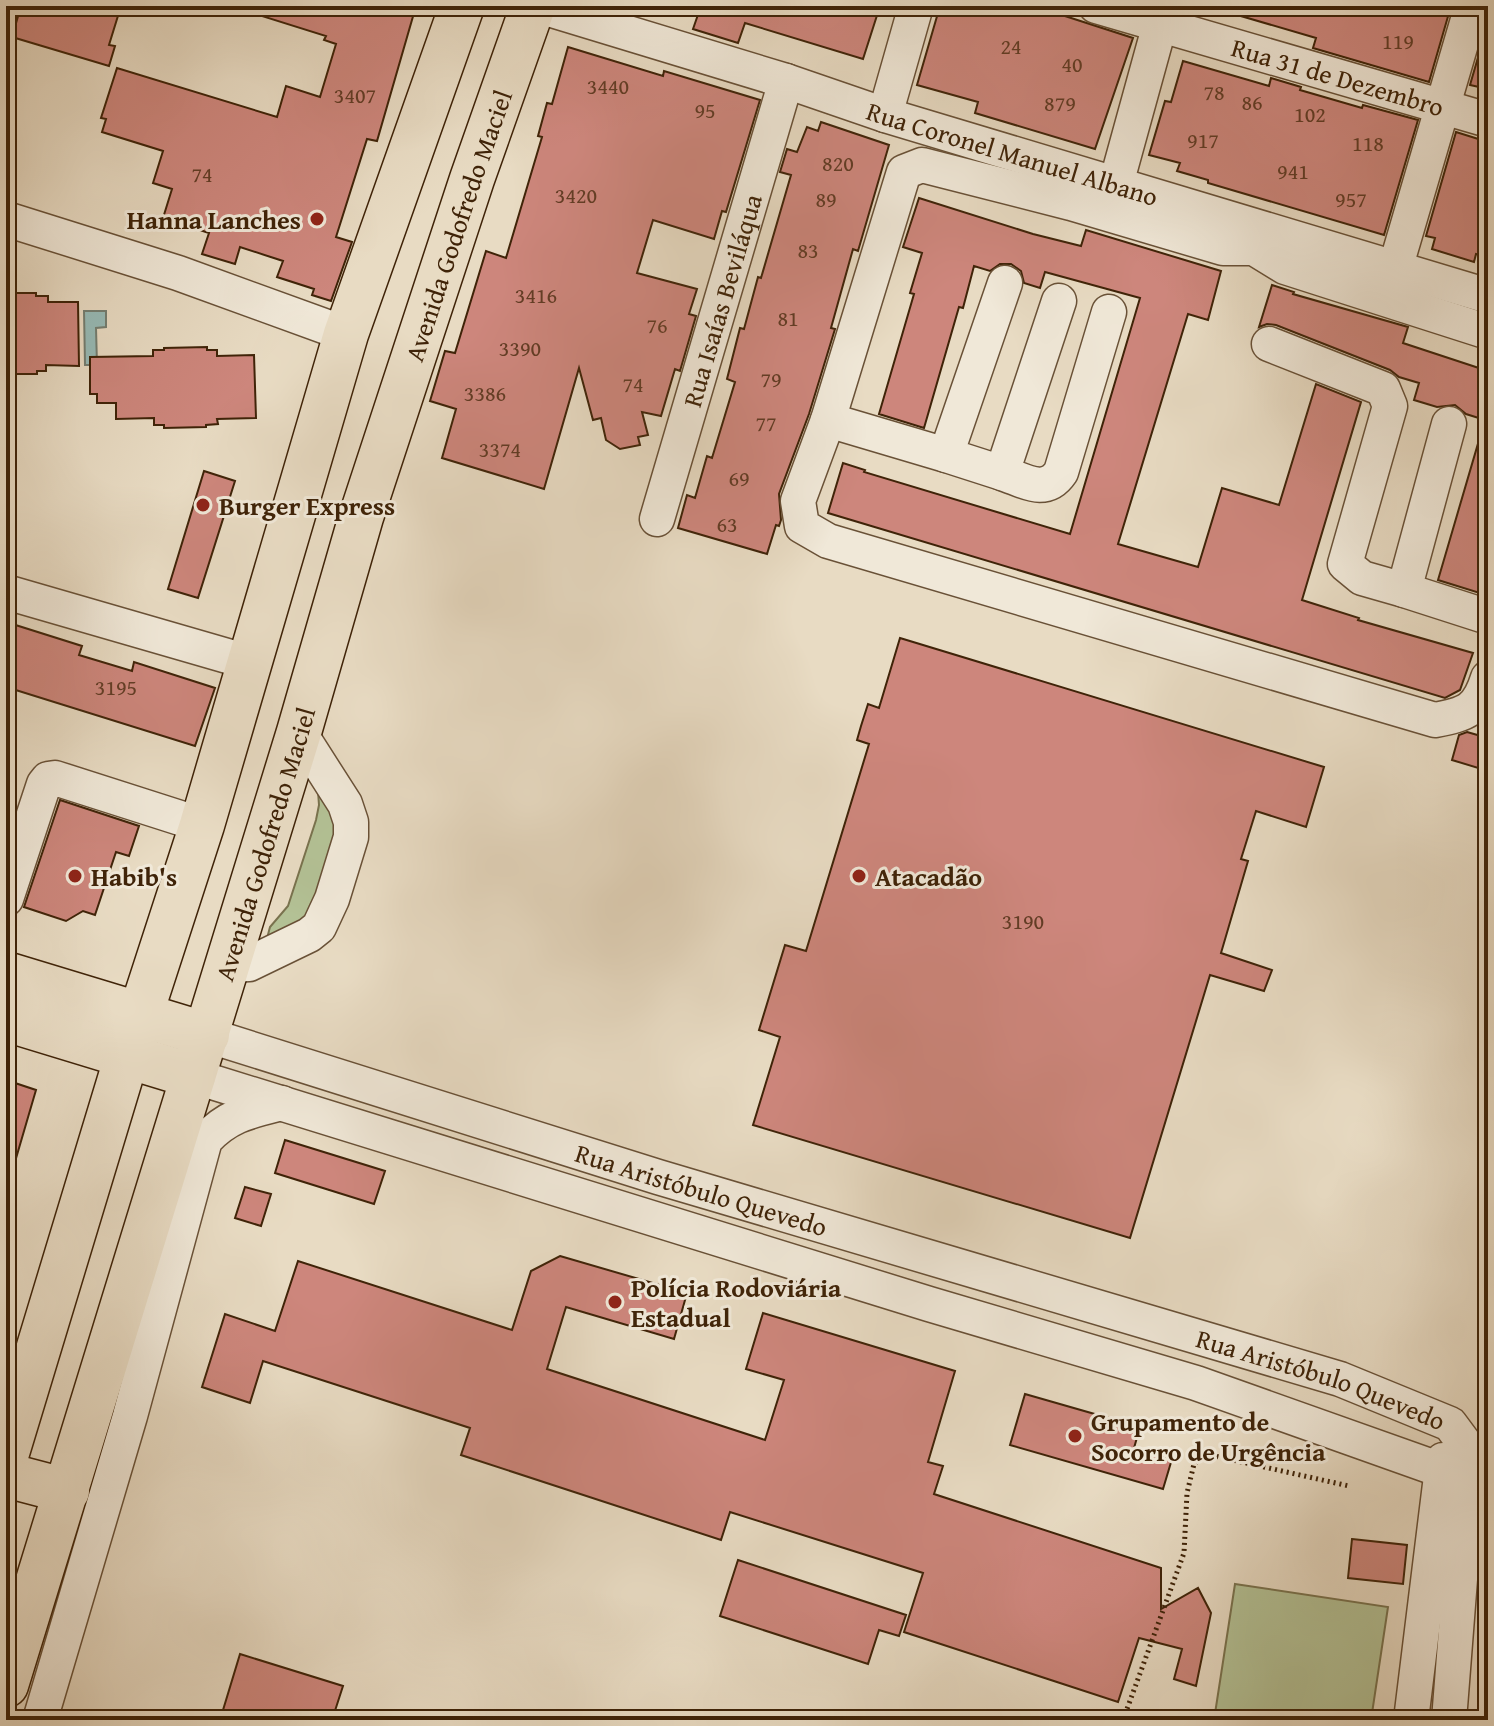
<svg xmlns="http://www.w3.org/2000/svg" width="1494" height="1726" viewBox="0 0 1494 1726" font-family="'Gentium Book Plus',serif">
<rect width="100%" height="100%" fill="#e8dbc3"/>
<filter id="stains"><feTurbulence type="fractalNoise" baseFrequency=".0025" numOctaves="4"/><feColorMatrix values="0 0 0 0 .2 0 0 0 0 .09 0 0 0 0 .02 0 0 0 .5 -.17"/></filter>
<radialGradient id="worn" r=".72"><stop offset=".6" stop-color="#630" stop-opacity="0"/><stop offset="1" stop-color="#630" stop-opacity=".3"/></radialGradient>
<!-- green -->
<path fill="#b3c195" stroke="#79724e" stroke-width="2" d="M317,778l25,55 -24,76 -53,37 5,-19 18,-21 28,-86 3,-15z
M1235,1584l153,23 -17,113h-157z"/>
<!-- water -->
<path fill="#97bbb7" stroke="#747e71" stroke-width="2" d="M84,311h22v16l-10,1 1,37h-12z"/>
<!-- building -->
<path fill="#cd867c" stroke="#3f2308" stroke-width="2" d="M21,6h100l-12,39 6,1 -6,20 -97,-29z
M247,6h169l-39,135 -10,-2 -31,98 16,5 -21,59 -19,-6 2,-6 -37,-12 6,-16 -43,-14 -5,17 -33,-10 7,-21 -46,-15 9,-29 -19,-6 10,-32 -61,-19 4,-13 -5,-1 16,-50 160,49 9,-31 34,11 16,-53 -12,-4 2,-4 -80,-25z
M701,6h179l-17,53 -118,-36 -7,20 -45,-14z
M940,6h94l99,32 -38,111 -120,-36 3,-11 -61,-17z
M1228,6h223l-22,76 -116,-34 3,-10 -89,-26z
M1488,23v66l-18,-4z
M568,47l95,29 1,-5 96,29 -34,112 -4,-1 -8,28 -61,-19 -16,53 60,16 -8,25 7,2 -16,55 -5,-2 -14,47 -19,-4 6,23 -10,2 2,8 -20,4 -14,-9 -5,-22 -8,2 -14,-52 -35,121 -102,-31 14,-49 -26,-8 15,-50 10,2 31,-102 20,7 36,-121 -4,-1 9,-33 5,1z
M1183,61l86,25 2,-8 30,9 -1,3 62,18 1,-3 55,15 -34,115 -176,-52v-3l-31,-9 3,-8 -31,-8 16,-54 6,1z
M821,122l68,23 -31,106 -5,-2 -22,79 4,1 -26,85 -30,80 2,26 -2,6 -3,-1 -9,29 -89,-26 9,-33 8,3 12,-42 5,2 23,-76 -8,-3 13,-51 4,1 14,-52 3,1 30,-103 -11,-3 7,-23 10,3 10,-25 11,4z
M1456,132l32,10v115l-12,-3 -2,8 -42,-13 3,-11 -9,-2z
M919,198l114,36 48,12 5,-16 135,41 -13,49 -20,-6 -70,230 80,23 24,-79 57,17 37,-121 45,18 -59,198 57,18 -1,2 115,33 -13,37 -15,8 -617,-185 15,-50 22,7 -1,2 206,62 70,-236 -95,-26 -5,16 -16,-5 -3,-12 -10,-7h-11l-10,7 -16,-5 -11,42 -4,-1 -35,121 -45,-14 35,-120 -4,-1 12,-40 -19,-6z
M1272,285l22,7 -1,2 115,33 -5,16 85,28v50l-22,-7 -11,-9 -18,2 -23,-7 5,-17 -20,-6 -9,-7 -114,-45 -9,-1 -8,3z
M6,293h30v3h12v6h30l1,64 -33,-1v6h-9v3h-31z
M207,347v3h10v6l37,-1 2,63 -39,1 1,5 -12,1v2l-42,1v-3h-10v-7l-38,1v-16h-19v-9h-7v-37l63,-1v-6h11v-2z
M1482,430l6,1 -2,164 -48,-15z
M204,471l31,10 -37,117 -30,-9z
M6,622l76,24 -3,9 53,16 2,-9 81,26 -20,58 -189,-59z
M900,638l424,129 -18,60 -50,-16 -15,48 7,2 -27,92 51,17 -8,21 -54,-16 -80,263 -377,-113 27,-88 -21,-7 26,-85 21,6 63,-207 -12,-4 4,-14 7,-22 11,4z
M1467,732l21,6v33l-36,-11 7,-25z
M60,800l79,26 -10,30 -13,-4 -21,63 -12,-4 -17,10 -42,-14z
M6,1080l30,10 -24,82h-6z
M285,1140l100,31 -11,33 -99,-31z
M245,1187l26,7 -10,32 -26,-8z
M560,1256l127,37 -13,46 -108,-32 -19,62 218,71 19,-60 -38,-11 17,-56 192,58 -27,91 15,4 -9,28 227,74v41l37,-21 13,25 -15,73 -22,-7 8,-30 -43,-11 -21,64 -214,-70 19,-59 -193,-61 -9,28 -260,-85 9,-27 -207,-67 -13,42 -48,-16 23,-73 50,17 23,-70 214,69 19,-59z
M1025,1394l115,33 -6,21 38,11 -9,30 -153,-44z
M1352,1539l55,6 -4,39 -55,-6z
M738,1560l168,55 -7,21 -20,-6 -11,34 -148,-48z
M240,1654l103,32 -11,34h-112z"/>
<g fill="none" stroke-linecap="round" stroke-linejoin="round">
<defs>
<g id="minor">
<path id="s1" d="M539,6l247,75 99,34 603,181"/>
<path id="s2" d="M1096,6l392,114"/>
<path d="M885,115l31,-109"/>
<path d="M1116,184l49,-178"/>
<path d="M6,219l172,54 168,61"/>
<path d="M1395,269l77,-263"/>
<path d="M1059,301l-57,172c22,7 43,23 59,-1l48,-160"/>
<path d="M1269,344l114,45 7,17 -45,158 17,14 42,12 45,-166"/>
<path d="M828,420l-30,81 4,25 26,15 607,179c32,-6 43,-10 53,-42"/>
<path d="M946,455l-118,-35 76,-248 18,-7 149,38 152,45h31l31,19 203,65"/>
<path d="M1002,473l-56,-18 59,-172"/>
<path id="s3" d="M657,519l129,-438"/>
<path d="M1404,590l84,27"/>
<path d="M6,592l242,70"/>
<path d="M6,899l38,-115 4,-5 7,-1 147,47"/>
<path d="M228,965l21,-1 60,-29 10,-8 13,-28 19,-62v-15l-6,-18 -46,-72"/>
<path id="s4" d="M207,1035l451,142 682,202 110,45 23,31 5,34 -8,25 -10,65 -11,141"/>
<path d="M193,1076l736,228 267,79 245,87 29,44"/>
<path d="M40,1720l90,-304 75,-276c23,-25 45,-29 77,-37"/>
<path d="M1411,1720l32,-260"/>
</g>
<g id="major">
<path d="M6,974l201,61"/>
<path d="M6,1019l187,57"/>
<path d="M6,1456l121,-400 75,-231 144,-491 116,-328"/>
<path d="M6,1475l61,16"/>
<path id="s5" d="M6,1685l293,-953 62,-215 111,-338 61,-173"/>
</g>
</defs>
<!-- minor casing -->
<use href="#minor" stroke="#695137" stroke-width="37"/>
<!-- major casing -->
<use href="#major" stroke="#3f2308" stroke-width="47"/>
<!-- path -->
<path stroke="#3f2308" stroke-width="5" stroke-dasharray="2 4" stroke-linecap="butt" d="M1123,1720l61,-167 3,-60 7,-29 12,-10 143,32"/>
<!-- minor -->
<use href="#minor" stroke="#f0e8d8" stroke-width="34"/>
<!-- major -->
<use href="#major" stroke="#e8dbc3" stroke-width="44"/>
<defs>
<path id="rail" d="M1487,1720l1,-32"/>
</defs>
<!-- rail casing -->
<use href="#rail" stroke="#3f2308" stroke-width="9"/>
<!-- rail -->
<use href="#rail" stroke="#f0e8d8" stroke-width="6" stroke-dasharray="18" stroke-linecap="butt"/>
<!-- path-bridge -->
<path stroke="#3f2308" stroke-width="5" stroke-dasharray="2 4" stroke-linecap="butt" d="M1480,1703h8"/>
</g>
<!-- markers -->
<g fill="#8f2418" stroke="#f0e8d8" stroke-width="3">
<circle cx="317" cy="219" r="8"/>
<circle cx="203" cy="505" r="8"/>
<circle cx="75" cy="876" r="8"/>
<circle cx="859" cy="876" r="8"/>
<circle cx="615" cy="1302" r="8"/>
<circle cx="1075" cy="1436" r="8"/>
</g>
<g text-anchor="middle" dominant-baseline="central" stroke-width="6" stroke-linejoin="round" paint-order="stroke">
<!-- number labels -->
<g font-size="22" fill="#623c25">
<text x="1398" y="41">119</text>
<text x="1011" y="46">24</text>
<text x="1072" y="64">40</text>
<text x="608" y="86">3440</text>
<text x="1214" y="92">78</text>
<text x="355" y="95">3407</text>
<text x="1252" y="102">86</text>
<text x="1060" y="103">879</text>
<text x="705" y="110">95</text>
<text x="1310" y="114">102</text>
<text x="1203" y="140">917</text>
<text x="1368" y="143">118</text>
<text x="838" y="163">820</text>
<text x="1293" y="171">941</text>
<text x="202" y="174">74</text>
<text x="576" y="195">3420</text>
<text x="826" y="199">89</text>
<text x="1351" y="199">957</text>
<text x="808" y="250">83</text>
<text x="536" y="295">3416</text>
<text x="788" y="318">81</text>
<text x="657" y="325">76</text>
<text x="520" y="348">3390</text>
<text x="771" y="379">79</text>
<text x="633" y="384">74</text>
<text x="485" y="393">3386</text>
<text x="766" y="423">77</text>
<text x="500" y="449">3374</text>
<text x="739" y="478">69</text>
<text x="727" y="524">63</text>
<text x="116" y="687">3195</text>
<text x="1023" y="921">3190</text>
</g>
<!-- street labels -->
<g font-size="26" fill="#3f2308" stroke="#f0e8d8">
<text stroke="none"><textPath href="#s2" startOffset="252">Rua 31 de Dezembro</textPath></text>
<text stroke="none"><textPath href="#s1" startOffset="496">Rua Coronel Manuel Albano</textPath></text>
<text stroke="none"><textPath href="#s5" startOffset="1528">Avenida Godofredo Maciel</textPath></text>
<text stroke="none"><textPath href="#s3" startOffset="228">Rua Isaías Beviláqua</textPath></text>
<text stroke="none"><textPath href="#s5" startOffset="880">Avenida Godofredo Maciel</textPath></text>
<text stroke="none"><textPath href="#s4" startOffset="518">Rua Aristóbulo Quevedo</textPath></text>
<text stroke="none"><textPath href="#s4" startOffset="1166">Rua Aristóbulo Quevedo</textPath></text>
</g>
<!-- poi labels -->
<g font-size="26" font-weight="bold" fill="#3f2308" stroke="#f0e8d8" text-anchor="start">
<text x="301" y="219" text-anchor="end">Hanna Lanches</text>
<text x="219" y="505">Burger Express</text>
<text x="91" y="876">Habib's</text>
<text x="875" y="876">Atacadão</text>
<text x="631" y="1287">Polícia Rodoviária<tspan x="631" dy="30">Estadual</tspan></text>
<text x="1091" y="1421">Grupamento de<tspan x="1091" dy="30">Socorro de Urgência</tspan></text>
</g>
</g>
<!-- margin -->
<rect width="1494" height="1726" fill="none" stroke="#e8dbc3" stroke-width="32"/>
<rect x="8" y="8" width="1478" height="1710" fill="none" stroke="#3f2308" stroke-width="4"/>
<rect x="16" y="16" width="1462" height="1694" fill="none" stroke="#3f2308" stroke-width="2"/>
<rect width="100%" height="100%" filter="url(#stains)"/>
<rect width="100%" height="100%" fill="url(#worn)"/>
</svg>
